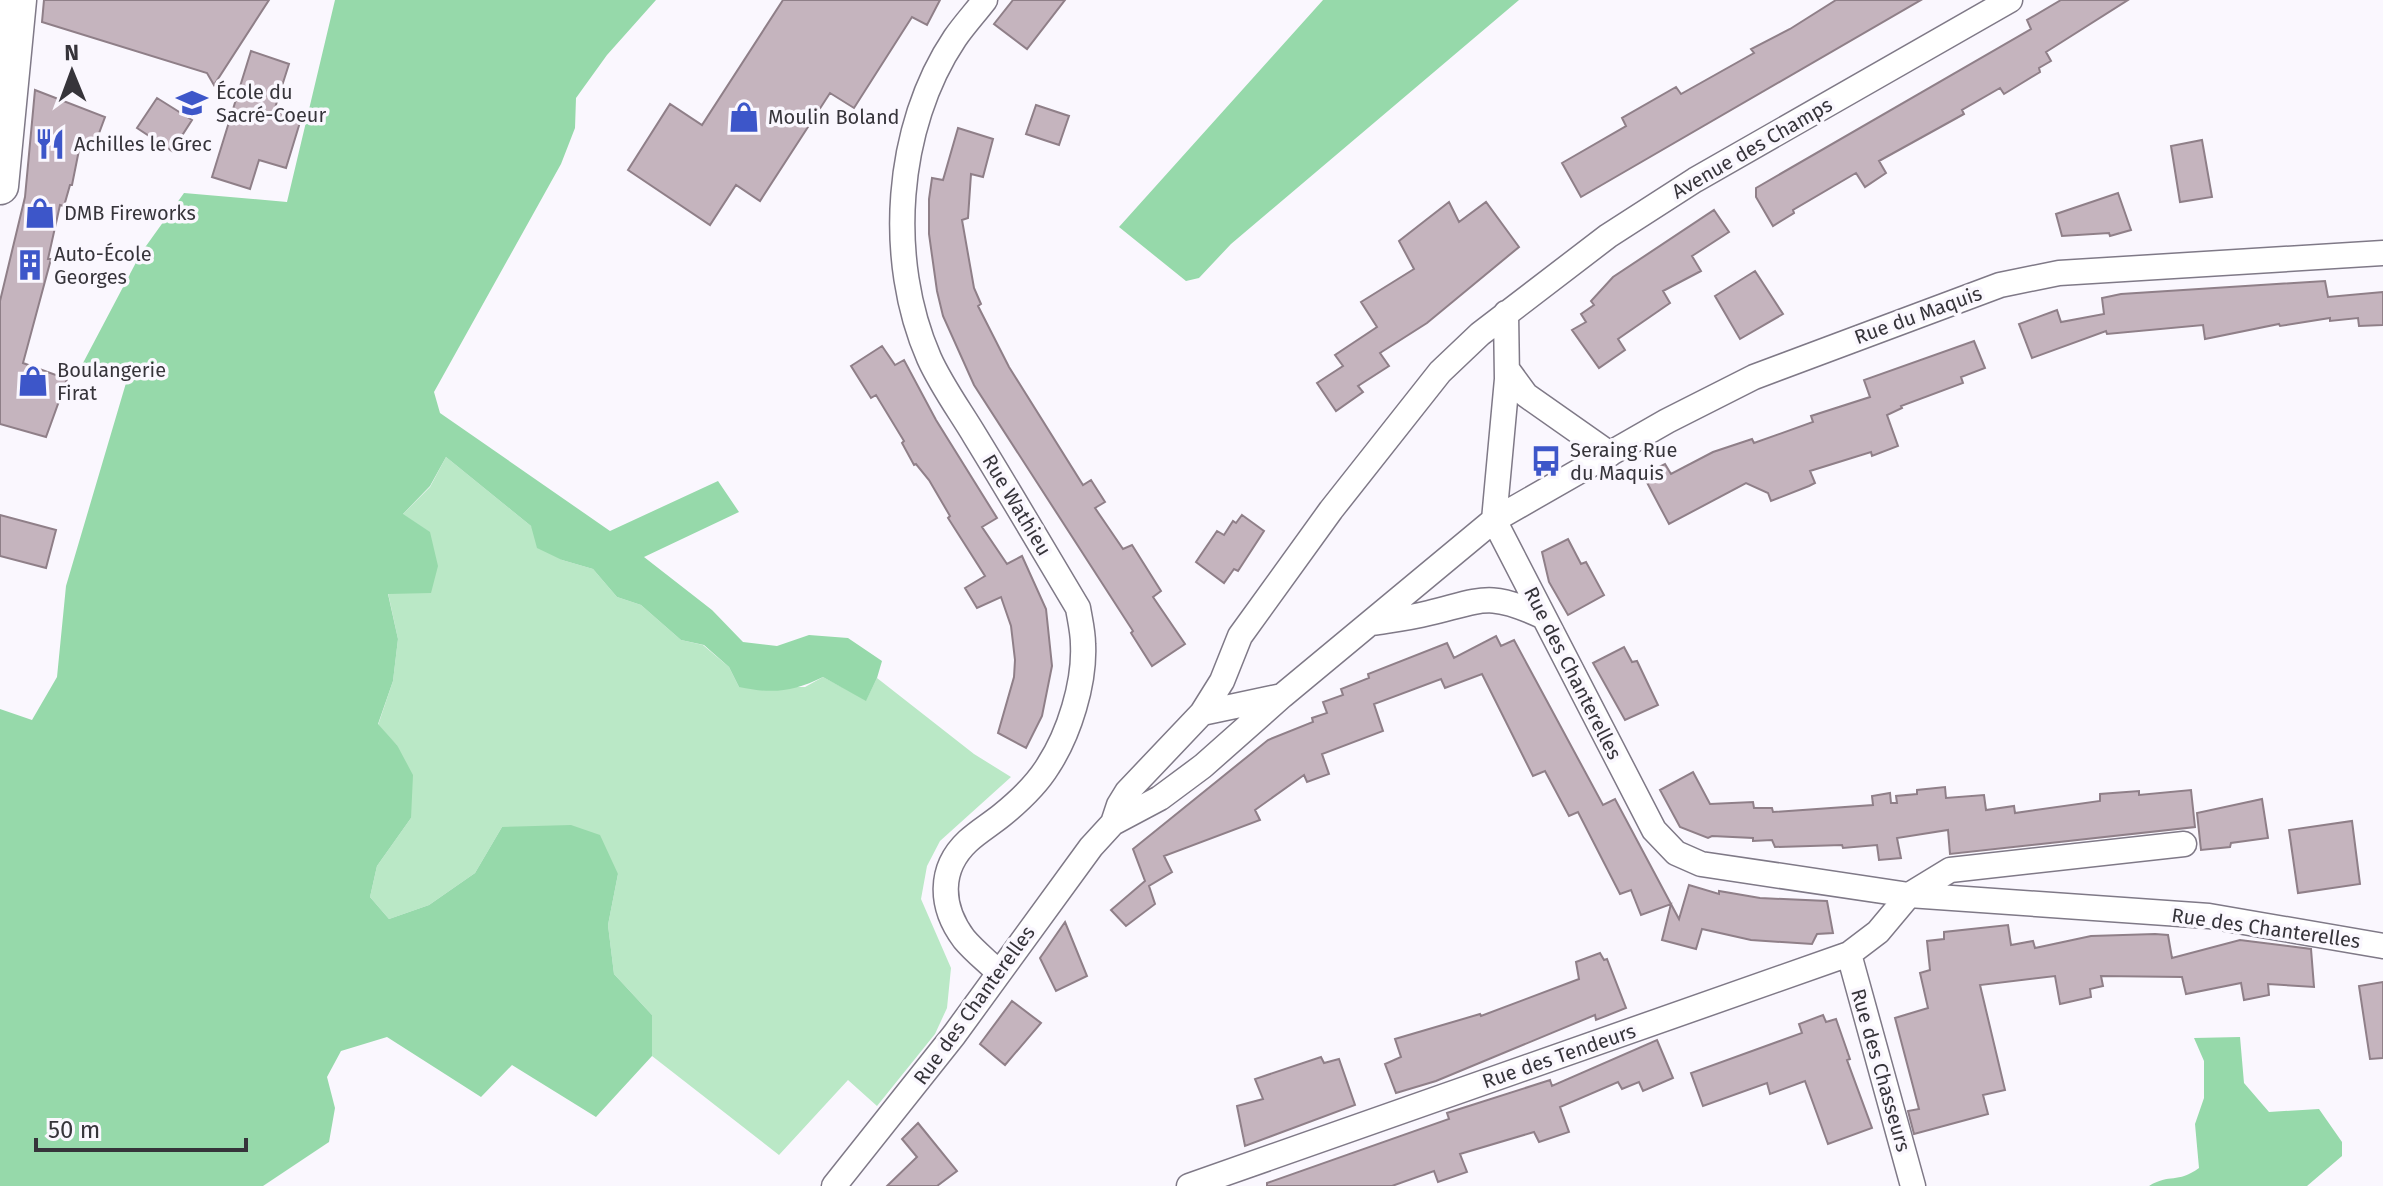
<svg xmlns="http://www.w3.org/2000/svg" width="2383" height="1186" viewBox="0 0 2383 1186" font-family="'Fira Sans',sans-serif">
<rect width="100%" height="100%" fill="#faf7fe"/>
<!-- green -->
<path fill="#bae8c6" d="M446,457l85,69 31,34 31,9 24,28 24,8 40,35 22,5 26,22 10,20h66l18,-10 43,23 11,-22 97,76 37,23 -71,64 -13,25 -6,33 30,69 -4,40 -12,26 -58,72 -29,-26 -69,75 -127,-99v-41l-38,-41 -6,-49 10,-51 -116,-47 -27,46 -46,32 -40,14 -19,-22 7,-31 34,-48 -14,-73 -19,-20 15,-44 5,-42 -10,-46 15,-79 27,-27z"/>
<!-- forest -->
<path fill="#96d9aa" d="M335,0h321l-49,55 -31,43 -1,30 -14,36 -127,228 6,21 170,118 108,-50 21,31 -95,45 68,53 31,32 34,4 32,-11 39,3 34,23 -5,17 -11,23 -43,-24c-30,15 -51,17 -84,10l-10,-20 -25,-22 -23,-5 -40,-35 -24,-8 -24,-28 -31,-9 -25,-12 -6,-22 -85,-69 -16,29 -27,28 27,18 8,34 -7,27 -43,1 10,45 -5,42 -15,43 19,21 16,30 -2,43 -34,48 -7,31 19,22 40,-14 46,-32 27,-46 69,-2 29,10 18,39 -10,51 6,49 38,41v41l-56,61 -84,-52 -31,32 -94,-60 -46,14 -14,26 8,31 -6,34 -66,44h-263v-477l32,11 25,-43 9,-91 60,-203 -43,-20 58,-110 43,-60 103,9z
M1323,0h196l-288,244 -32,34 -13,3 -67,-54z
M2240,1037l4,46 25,29 50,-3 23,33v14l-35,30h-158c21,-13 28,-2 50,-18l-4,-44 9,-26v-37l-10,-23z"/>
<!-- building -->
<path fill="#c5b4be" stroke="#8f7f88" stroke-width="2" d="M44,0h225l-55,85 -7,-12 -165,-51z
M783,0h157l-13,25 -15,-8 -58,91 -24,-15 -70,108 -24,-16 -26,40 -82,-55 42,-66 32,21z
M1013,0h52l-38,49 -33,-25z
M1836,0h85l-340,197 -19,-34 64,-37 -4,-8 54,-31 5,7 73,-41 -3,-4 39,-20z
M2061,0h67l-82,52 5,9 -12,7 1,4 -36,22 -4,-6 -38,22 2,4 -85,47 7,12 -21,14 -9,-14 -63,37 1,3 -21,13 -17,-29v-9l275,-159 -4,-9z
M251,51l38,13 -15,47 27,8 -15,49 -27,-8 -9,29 -38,-12z
M35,90l70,27 -10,27 -14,-4 -9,45h-2l-6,21 -4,-1 -12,54h3l-28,104 44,16 -21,58 -46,-13v-123l25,-104z
M157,98l35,22 -20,31 -35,-23z
M1036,105l33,11 -10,29 -33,-11z
M958,128l35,11 -10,38 -12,-3 -3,44 -6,2 12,68 7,16 -3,2 31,61 74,118 8,-5 14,22 -10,6 13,19 15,22 9,-4 29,46 -8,6 32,47 -33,22 -21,-33 2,-2 -159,-246 -31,-69 -6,-25 -8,-57v-35l3,-21 11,2z
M2202,140l10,57 -32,5 -9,-56z
M2118,193l13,37 -21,6 -1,-3 -47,3 -6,-22z
M1449,202l10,20 27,-20 33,45 -92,76 -47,30 9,13 -31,20 5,6 -27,19 -19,-28 26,-17 -8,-11 42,-28 -16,-25 53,-33 -15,-28z
M1714,210l15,22 -37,24 9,15 -38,20 7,12 -52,36 7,11 -26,18 -27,-38 14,-8 -5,-8 13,-9 -3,-4 22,-24z
M1755,271l28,43 -43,25 -25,-43z
M2325,281l3,16 55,-5v33l-24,1 -1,-8 -28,3v-3l-50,8 -1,-2 -74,15 -2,-14 -96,9 -1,-3 -74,27 -13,-34 38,-14 4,12 43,-8 -2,-16 19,-4z
M1974,341l11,27 -24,9 2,6 -62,23 1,2 -15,7 11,31 -26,10 -1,-4 -61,19 5,12 -6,3 -38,15 -3,-8 -22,-10 -77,41 -26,-49 22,-11 6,10 42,-22 39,-13 2,4 59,-21 -2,-6 59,-19 -6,-17z
M882,346l13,19 9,-5 32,60 61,98 -15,9 25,37 15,-8 24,53 6,57 -10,50 -16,32 -28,-15 16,-56 1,-17 -4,-34 -10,-29 -24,11 -12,-20 20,-12 -37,-58 2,-2 -21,-36 -13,-16 -2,1 -12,-22 2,-2 -28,-46 -5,3 -20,-32z
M0,515l56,15 -10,38 -46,-12z
M1242,515l22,16 -26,40 -4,-2 -10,14 -28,-21 21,-31 7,4 9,-14 3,2z
M1568,539l13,25 5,-2 18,33 -36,20 -19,-33 -7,-30z
M1496,636l5,10 13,-6 89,165 12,-6 64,120 10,-34 30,9v-3l41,7 67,3 6,32 -16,1 -5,10 -61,-4 -49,-11 -6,20 -34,-9 9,-36 -30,11 -10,-25 -11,4 -42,-82 -9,4 -24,-45 -12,5 -51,-102 -37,14 -4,-9 -67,25 9,27 -61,23 7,20 -22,8 -3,-7 -49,35 5,10 -96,36 8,16 -23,14 6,18 -29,22 -15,-16 34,-29 -12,-32 135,-109 45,-18 -1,-4 15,-5 -4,-11 20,-7 -2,-6 28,-11 -1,-4 79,-31 7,15z
M1624,647l8,15 5,-1 21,44 -33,15 -32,-57z
M1693,772l17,32 43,-2 1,6h18l1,4 100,-7 -1,-9 18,-3 1,10h6l-1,-7 21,-2v-4l28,-3 1,11 38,-3 2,15 28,-4 1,7 85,-12v-7l39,-3v4l52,-5 4,37 -245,27 -2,-24 -51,8 4,20 -22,2 -2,-15 -34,3 -1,-3 -67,2 -3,-7 -19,1v-3l-41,-2 -4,2 -28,-11 -20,-37z
M2262,799l6,39 -37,5 -1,4 -29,3 -4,-37z
M2352,821l8,63 -62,9 -9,-63z
M1065,922l22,54 -31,15 -16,-33z
M2008,925l3,20 22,-4 2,7 56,-12 64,-2 13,1 4,23 68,-18 71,9 3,38 -46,-3 1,11 -25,5 -3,-17 -55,11 -4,-17 -81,-1 2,10 -13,3 1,8 -31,7 -5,-28 -75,9 25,105 -22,5 5,19 -74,20 -6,-23 11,-2 -24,-91 33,-10 -8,-35 10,-3 -3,-29 17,-2v-7z
M1600,953l4,7 3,-1 19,49 -30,12 -1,-5 -159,66 -40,12 -11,-29 16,-7 -6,-18 85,-25 1,2 98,-37 -3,-17z
M2383,982v76l-13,1 -11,-73z
M1012,1001l29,22 -36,42 -25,-21z
M1823,1015l3,7 10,-3 14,40 -3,1 25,68 -44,16 -23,-63 -35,13 -3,-11 -64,23 -12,-33 111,-40 -3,-9z
M1657,1040l16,38 -30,13 -4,-9 -17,7 -4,-7 -58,25 9,25 -30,10 -5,-10 -74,22 7,18 -29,10 -4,-11 -42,15h-125v-3l182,-64 -2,-6 103,-33 2,6z
M1321,1057l3,6 15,-4 16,46 -110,41 -8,-40 26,-7 -8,-20z
M918,1123l39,48 -20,15h-50l30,-29 -15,-18z"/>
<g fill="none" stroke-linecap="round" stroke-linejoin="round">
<defs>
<path id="street" d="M985,0c-10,13 -21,25 -30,38 -60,89 -69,222 -26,320 12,27 31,53 46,78 35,57 69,115 103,172 2,12 5,24 5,36 2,39 -14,90 -35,122 -11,18 -30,36 -46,49 -11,9 -23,16 -34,26 -30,28 -28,66 -4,98 10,12 24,23 35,34
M1507,369l19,26 84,59
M1494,520l160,310 22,23 25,11 208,31 300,21 174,30
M1494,520l13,-141 -1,-66
M1372,623c19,-3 38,-5 57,-10 54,-13 60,-22 115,4
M1202,713l20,-32 18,-45 91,-126 109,-138 40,-38 128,-98 87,-56 315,-180
M1113,823l6,-18 8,-13 75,-79 80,-17
M1849,954l64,232
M834,1186l120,-151 137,-188 22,-24 47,-25 43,-32 79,-70 212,-176 173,-99 87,-44 246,-92 59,-12 324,-20
M1189,1186l660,-232 29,-22 31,-37 41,-25 234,-26"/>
<path id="secondary" d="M0,186l18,-186"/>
</defs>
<!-- street casing -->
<use href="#street" stroke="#7f7987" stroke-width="27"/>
<!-- secondary casing -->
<use href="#secondary" stroke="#7f7987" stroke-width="39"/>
<!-- street -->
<use href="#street" stroke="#fff" stroke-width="24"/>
<!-- secondary -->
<use href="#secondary" stroke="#fff" stroke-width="36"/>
</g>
<!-- icons -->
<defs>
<symbol id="school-bare" viewBox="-9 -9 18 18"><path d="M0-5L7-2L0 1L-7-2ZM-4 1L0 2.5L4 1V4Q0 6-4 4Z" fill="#3d56c9" stroke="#faf7fe" stroke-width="2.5" paint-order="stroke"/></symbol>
<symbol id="shop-bare" viewBox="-9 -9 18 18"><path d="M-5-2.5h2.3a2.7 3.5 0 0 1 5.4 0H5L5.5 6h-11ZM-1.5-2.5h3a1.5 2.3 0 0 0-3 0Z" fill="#3d56c9" stroke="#faf7fe" stroke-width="2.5" paint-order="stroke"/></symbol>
<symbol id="restaurant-bare" viewBox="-9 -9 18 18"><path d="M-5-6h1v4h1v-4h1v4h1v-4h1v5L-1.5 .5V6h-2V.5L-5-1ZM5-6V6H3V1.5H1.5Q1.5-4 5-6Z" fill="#3d56c9" stroke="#faf7fe" stroke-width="2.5" paint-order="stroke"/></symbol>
<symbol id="building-bare" viewBox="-9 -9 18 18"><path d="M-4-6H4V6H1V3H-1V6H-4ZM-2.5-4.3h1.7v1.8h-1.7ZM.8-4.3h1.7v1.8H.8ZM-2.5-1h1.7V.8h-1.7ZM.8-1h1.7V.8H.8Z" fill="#3d56c9" stroke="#faf7fe" stroke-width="2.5" paint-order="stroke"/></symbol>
<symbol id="bus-bare" viewBox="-9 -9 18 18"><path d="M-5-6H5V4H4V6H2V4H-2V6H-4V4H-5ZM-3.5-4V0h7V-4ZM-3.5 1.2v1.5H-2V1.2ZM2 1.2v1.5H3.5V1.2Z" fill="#3d56c9" stroke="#faf7fe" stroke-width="2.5" paint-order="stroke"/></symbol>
</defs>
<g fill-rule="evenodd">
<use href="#school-bare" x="170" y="81" width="44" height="44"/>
<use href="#shop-bare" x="722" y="95" width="44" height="44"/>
<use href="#restaurant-bare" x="28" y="122" width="44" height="44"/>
<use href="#shop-bare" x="18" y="191" width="44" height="44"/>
<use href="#building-bare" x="8" y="243" width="44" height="44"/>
<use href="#shop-bare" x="11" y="359" width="44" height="44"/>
<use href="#bus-bare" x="1524" y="439" width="44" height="44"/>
</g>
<g text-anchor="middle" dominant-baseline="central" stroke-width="7" stroke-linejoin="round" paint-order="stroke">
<!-- poi labels -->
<g font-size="20" fill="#36343a" stroke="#faf7fe" text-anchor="start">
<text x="216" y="92">École du<tspan x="216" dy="23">Sacré-Coeur</tspan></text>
<text x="768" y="117">Moulin Boland</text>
<text x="74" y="144">Achilles le Grec</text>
<text x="64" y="213">DMB Fireworks</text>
<text x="54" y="254">Auto-École<tspan x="54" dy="23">Georges</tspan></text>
<text x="57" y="370">Boulangerie<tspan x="57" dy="23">Firat</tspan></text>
<text x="1570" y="450">Seraing Rue<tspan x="1570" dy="23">du Maquis</tspan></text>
</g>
<!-- street labels -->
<g font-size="20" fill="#36343a" stroke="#faf7fe">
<text transform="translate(1752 148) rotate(-30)">Avenue des Champs</text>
<text transform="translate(1918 315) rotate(-20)">Rue du Maquis</text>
<text transform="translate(1017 505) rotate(59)">Rue Wathieu</text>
<text transform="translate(1573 673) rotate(63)">Rue des Chanterelles</text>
<text transform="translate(2266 928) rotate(8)">Rue des Chanterelles</text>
<text transform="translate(974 1005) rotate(-54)">Rue des Chanterelles</text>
<text transform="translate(1559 1056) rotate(-19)">Rue des Tendeurs</text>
<text transform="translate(1881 1070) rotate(74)">Rue des Chasseurs</text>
</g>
</g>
<!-- north arrow -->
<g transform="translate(72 72) rotate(359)" stroke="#faf7fe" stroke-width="6" paint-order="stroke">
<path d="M0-6L14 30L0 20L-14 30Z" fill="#36343a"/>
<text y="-12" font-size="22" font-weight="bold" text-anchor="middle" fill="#36343a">N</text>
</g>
<!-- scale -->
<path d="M36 1138v12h210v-12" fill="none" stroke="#36343a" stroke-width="4"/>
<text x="48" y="1138" font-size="24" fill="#36343a" stroke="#faf7fe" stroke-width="6" paint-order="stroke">50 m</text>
</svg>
